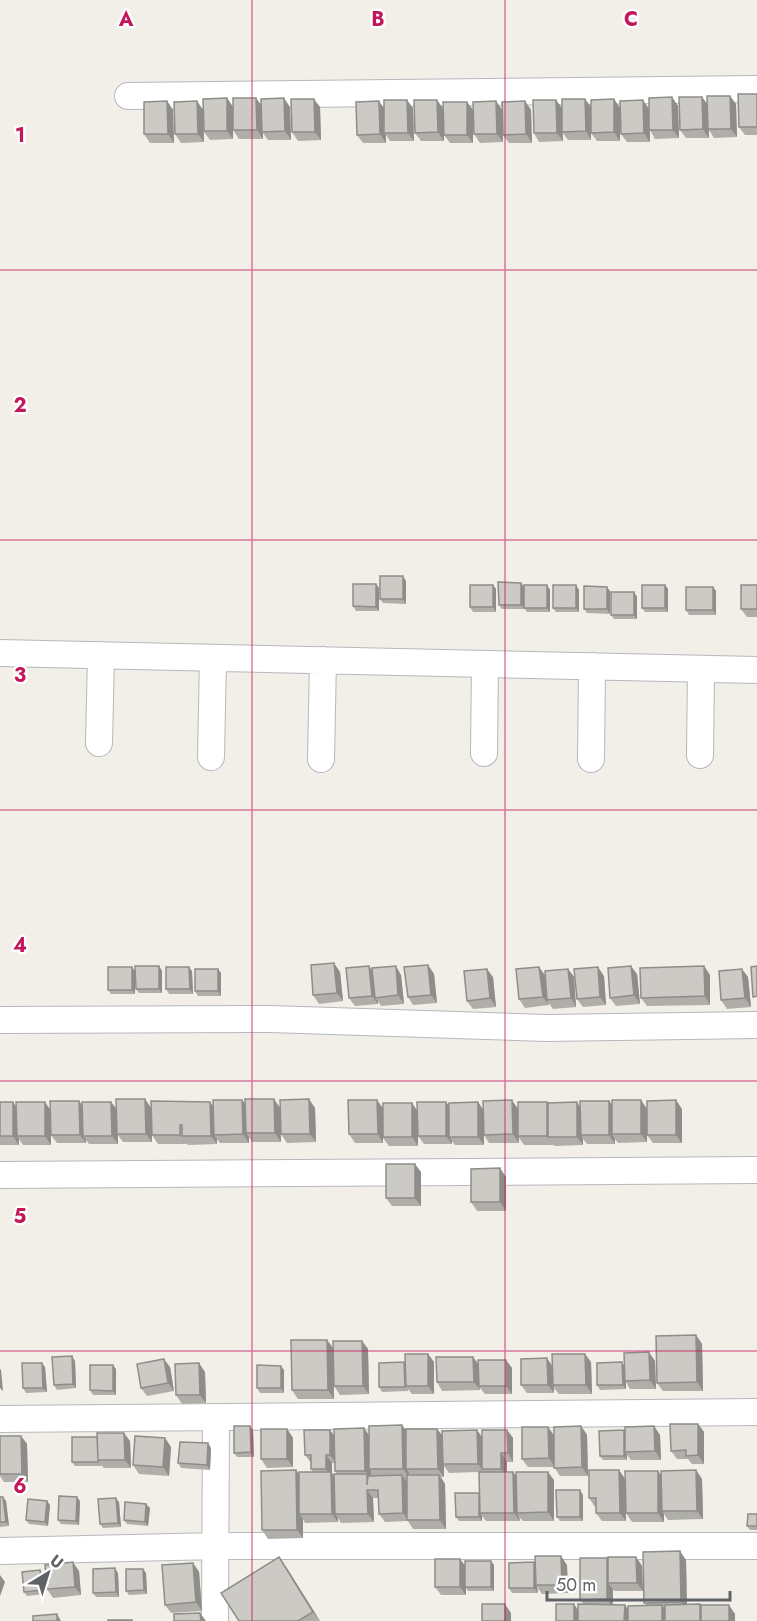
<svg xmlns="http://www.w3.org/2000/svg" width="757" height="1621" viewBox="0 0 757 1621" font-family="Jost,sans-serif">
<rect width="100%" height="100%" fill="#f1efe8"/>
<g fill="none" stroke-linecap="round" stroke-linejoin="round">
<defs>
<path id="minor" d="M128,96l629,-7
M0,653l757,17
M99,743l2,-88
M484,753l1,-89
M700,755l1,-86
M211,757l2,-99
M321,759l2,-99
M591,759l1,-93
M0,1020l270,-1 276,9 211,-3
M0,1175l757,-5
M0,1419l757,-7
M0,1551l216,-5h541
M215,1621l1,-203"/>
</defs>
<!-- minor casing -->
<use href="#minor" stroke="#b5b8bc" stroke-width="28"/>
<!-- minor -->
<use href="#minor" stroke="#fff" stroke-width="26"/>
</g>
<!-- wall -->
<path fill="#afaea9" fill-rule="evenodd" d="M757,94v41h-12l-6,-8z
M730,96l6,8 1,33 -23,1 -5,-8v8h-23l-6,-8 22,-33 5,7z
M672,97l6,9 1,32 -24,1 -5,-9v12h-23l-6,-8 28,-25z
M227,98l6,9v32l-23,1 -6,-8v10l-23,1 -6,-9 22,-33 6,9z
M585,99l6,8 23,-8 6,9v33h-23l-6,-8v7h-23l-6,-8 1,9 -24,1 -5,-9 28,-25z
M167,101l6,9 1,33h-24l-6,-9z
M496,101l6,9 1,32 -23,1 -6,-9z
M525,101l6,9 1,33h-23l-6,-8z
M467,102l6,8v33h-23l-6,-8v6h-23l-6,-8 28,-25z
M261,106l29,1 1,33h-23l-5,-7v6h-24l-6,-9z
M320,107l1,33 -23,1 -6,-9z
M384,108h29l1,33h-24l-4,-6v8h-23l-6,-8z
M406,581v23l-23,-1 -3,-4z
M521,583l3,4 23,-2 3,5v22h-23l-3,-4v1h-22l-3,-4z
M376,584l3,4v23h-23l-3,-5z
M493,585l3,4v23h-23l-3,-5z
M576,585l3,5v22h-23l-3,-4z
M665,585l3,4v23h-23l-3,-4z
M757,585v32h-10l-6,-8z
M713,587l3,4v24h-27l-3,-5z
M610,591v23l-23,-1 -3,-4z
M634,592l3,5v22h-23l-3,-4z
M428,965l6,9 3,29 -24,2 -5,-8z
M159,966l3,5v22h-23l-3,-4z
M369,966l3,4 29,5 3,29 -23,2 -3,-5v3l-23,2 -6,-8z
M704,966l6,9v30l-63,1 -6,-8z
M132,967l3,4v23h-24l-3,-4z
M539,967l6,8 23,-6 6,8 2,30 -23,2 -5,-7 1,3 -24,3 -6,-9z
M192,971l1,23h-24l-3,-5z
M340,972l3,29 -24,3 -6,-9z
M221,973v23h-23l-3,-5z
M637,974l3,30 -24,2 -6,-8z
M604,976l2,29 -23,2 -6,-8z
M493,977l3,30 -23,2 -6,-8z
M748,977l3,30 -24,2 -6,-9z
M145,1099l6,9 62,-1 29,-7 4,4 28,-5 6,9 1,34h-29l-3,-5v6h-29l-3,-4v5l-29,1 -2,-2v1h-28l-6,-9v7h-29l-5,-7v9h-29l-3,-4v3h-29l-6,-8v10h-28l-4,-6v6h-19v-43l16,5 29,-5 5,8 61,-8 6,7z
M377,1100l6,8 29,-5 5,8 29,-9 3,4 29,-4 5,8 35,-1 30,-5 32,3 29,-6 3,4 29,-5 6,42 -29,1 -3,-4v5h-28l-4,-5v6l-29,1 -1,-2v1h-29l-6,-9 1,7h-30l-5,-8v10h-29l-3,-4v3h-28l-6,-8v10h-29l-6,-8v5h-28l-6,-9z
M315,1108l1,34 -29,1 -6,-9z
M682,1109v34h-29l-6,-8z
M421,1172v34h-29l-6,-8z
M506,1177v34h-29l-6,-9z
M696,1335l6,9 1,47h-40l-6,-8z
M327,1340l6,8 29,-7 6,8 1,45 -29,1 -6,-9v13h-36l-6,-9z
M428,1354l6,8v32h-22l-4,-5v2l-26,1 -3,-5 26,-23z
M473,1357l5,7 28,-4 6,8v26h-27l-5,-6v2l-38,1 -5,-9z
M75,1361l1,27 -19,2 -3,-5z
M655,1361l1,28h-26l-4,-7v7l-26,1 -3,-5 27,-20z
M591,1362l1,32h-33l-6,-7 1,6h-27l-6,-8 31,-19z
M45,1367l2,25 -21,1 -3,-5z
M170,1367l4,24 -27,5 -6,-8z
M116,1369v26h-23l-3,-5z
M284,1370v23h-24l-3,-5z
M205,1372l1,31 -24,1 -6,-9z
M698,1424l6,8v32h-12l-4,-5h-11l-6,-8z
M402,1425l4,5 31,-1 5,6 35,-5 5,7 25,-7 6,8v24h-6v10h6l3,4 38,4v41h-31l-4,-4 1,4h-34l-4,-5v5h-23l-3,-4 23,-24v-21l-30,1 -5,-7v11h-3l4,7 1,45h-33l-5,-8 -23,1 -6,-8 -1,-16h-5l1,24 -33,1 -3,-5v4l-33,1 -2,-4v19l-35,1 -6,-9 34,-60 3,4 14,-2 -2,-3v-6l-6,-8 25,-25 4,6 30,-8 5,7zM332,1463h3v8l2,3 -3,3 -2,-4z
M250,1426l3,4 1,27h-17l-3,-4z
M581,1426l6,9 1,41h-28l-6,-9h-26l-6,-8 26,-32 6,8z
M654,1426l6,9 1,25h-30l-4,-5v5h-24l-3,-4 24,-26 1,1z
M287,1429l6,9v29l-26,1 -6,-9z
M0,1436h21l6,8 1,38h-24l-4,-6z
M165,1438l6,9 -2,29 -30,-2 -6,-9z
M130,1441l1,27h-27l-3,-3v1h-26l-3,-4z
M211,1448l-1,22 -29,-2 -3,-5z
M619,1470l6,9 1,42h-24l-6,-8v-6h-1l-6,-9z
M696,1470l6,9 1,40 -35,1 -4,-6v8h-32l-6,-9 35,-37z
M583,1495v26h-23l-3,-4z
M0,1497h3l3,4 3,25 -9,1z
M80,1501l-1,24 -18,-1 -3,-4z
M119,1502l2,25 -18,1 -3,-4z
M50,1505l-2,21 -19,-2 -3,-4z
M150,1508l-2,18 -21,-2 -3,-4z
M757,1514v16h-7l-3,-4z
M279,1557l9,13 32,51h-81z
M636,1557l6,9 1,25h-29l-1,-2v16h12l3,5 18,-5 -2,-2 42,-43 1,44h13l1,2 34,8 -157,-4 6,-6 -4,-4 27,-42 1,2z
M460,1559l5,8 29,-2v26h-26l-2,-3v7h-25l-6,-8z
M534,1562l1,2 32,1 1,28 -26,1 -5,-7 1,6h-26l-3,-5z
M193,1563l6,9 3,39 -31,2 -6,-8z
M143,1569l3,4 1,21 -18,1 -3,-4z
M79,1571l2,24 -28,3 -6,-9z
M118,1573l1,24h-23l-3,-4z
M43,1574l2,20 -18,2 -3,-4z"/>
<!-- shaded-wall -->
<path fill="#8f8d8a" d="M730,96l6,8 1,33 -6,-8z
M672,97l6,9 1,32 -6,-8z
M702,97l6,8 1,33 -6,-9z
M227,98l6,9v32l-6,-8z
M256,98l6,8 1,33 -6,-9z
M284,98l6,9 1,33 -6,-9z
M314,99l6,8 1,33 -6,-8z
M585,99l6,8v33l-5,-9z
M614,99l6,9v33l-6,-9z
M407,100l6,8 1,33 -6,-8z
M437,100l6,8 1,33 -6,-9z
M556,100l6,8 1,33 -6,-8z
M643,100l6,9 1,33 -6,-9z
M167,101l6,9 1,33 -6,-9z
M197,101l6,9 1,32 -6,-8z
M379,101l6,9 -1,23 2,2v8l-6,-9z
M496,101l6,9 1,32 -6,-8z
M525,101l6,9 1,33 -6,-9z
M467,102l6,8v33l-6,-8z
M403,576l3,5v23l-3,-5z
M521,583l3,4v22l-3,-4z
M376,584l3,4v23l-3,-4z
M493,585l3,4v23l-3,-5z
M547,585l3,5v22l-3,-4z
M576,585l3,5v22l-3,-4z
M665,585l3,4v23l-3,-4z
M607,587l3,4v23l-3,-5z
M713,587l3,4v24l-3,-5z
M634,592l3,5v22l-3,-4z
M334,963l6,9 3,29 -6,-8z
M428,965l6,9 3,29 -6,-8z
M159,966l3,5v22l-3,-4z
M369,966l6,9v23l3,3v3l-6,-8z
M396,966l5,9 3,29 -6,-9z
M631,966l6,8 3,30 -6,-9z
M704,966l6,9v30l-5,-9z
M132,967l3,4v23l-3,-4z
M189,967l3,4 1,23 -3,-5z
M539,967l6,9 2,24 2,5 -6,-8z
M598,967l6,9 2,29 -6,-8z
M218,969l3,4v23l-3,-5z
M487,969l6,8 3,30 -6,-9z
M568,969l6,8 2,30 -5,-9z
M742,969l6,8 3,30 -6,-9z
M145,1099l6,9 1,34 -6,-8z
M274,1099l6,9 1,34 -6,-9z
M309,1099l6,9 1,34 -6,-8z
M242,1100l6,8 -2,25 3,4v6l-6,-9z
M377,1100l6,9v34l-5,-9z
M512,1100l6,9 1,34 -6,-9z
M641,1100l6,9v33l-6,-8z
M676,1100l6,9v34l-6,-8z
M79,1101l6,8 -2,27 3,4v3l-6,-8z
M609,1101l6,8 -3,25 3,5v5l-6,-9z
M13,1102l6,9 -2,25 2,3v6l-6,-9z
M45,1102l6,9v34l-6,-9z
M111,1102l6,8 1,34 -6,-8z
M210,1102l6,8 -2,25 3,4v5l-6,-8z
M446,1102l6,8 -3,27 3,4v3l-6,-8z
M478,1102l6,9v34l-6,-8z
M547,1102l6,9 -5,26 5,8 -6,-9z
M577,1102l6,9 -2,24 2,4v6l-6,-8z
M412,1103l6,9v34l-6,-9z
M415,1164l6,8v34l-6,-8z
M500,1168l6,9v34l-6,-9z
M696,1335l6,9 1,47 -6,-9z
M327,1340l6,8 1,51 -6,-9z
M362,1341l6,8 1,45 -6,-8z
M649,1352l6,9 1,28 -6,-9z
M428,1354l6,8v32l-6,-8z
M585,1354l6,8 1,32 -6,-9z
M72,1356l3,5 1,27 -3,-4z
M473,1357l6,8v21l1,4 -6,-8z
M547,1358l6,9 1,26 -6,-8z
M164,1359l6,8 4,24 -6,-8z
M506,1360l6,8v26l-6,-8z
M622,1362l3,5v14l1,1v7l-3,-4z
M42,1363l3,4 2,25 -4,-4z
M199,1363l6,9 1,31 -6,-8z
M113,1365l3,4v26l-3,-4z
M281,1366l3,4v23l-3,-5z
M0,1369l1,1 2,21 -3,-3z
M698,1424l6,8v32l-6,-9z
M402,1425l6,9 -2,35 3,3v5l-6,-8z
M250,1426l3,4 1,27 -3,-5z
M581,1426l6,9 1,41 -6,-9z
M654,1426l6,9 1,25 -6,-9z
M548,1427l6,9 1,31 -6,-9z
M364,1428l6,9 -1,32 2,1v9l-6,-8z
M287,1429l6,9v29l-6,-8z
M437,1429l6,8v27l1,2v11l-6,-8z
M330,1430l6,8v25l-6,-8z
M477,1430l6,9 -1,30 2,3 -6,-8z
M507,1430l6,8v24l-5,-9z
M624,1430l3,4 -2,18 2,3v5l-3,-4z
M124,1433l6,8 1,27 -6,-8z
M21,1436l6,8 1,38 -6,-8z
M165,1438l6,9 -2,29 -6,-9z
M208,1443l3,5 -1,22 -3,-5z
M501,1453l6,9v16l-6,-9z
M326,1455l6,8v10l5,7 -2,34 3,4v4l-6,-8 -1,-38 -5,-7z
M296,1470l6,9 -3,35 4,5v19l-6,-8z
M619,1470l6,9 1,42 -6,-8z
M696,1470l6,9 1,40 -6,-8z
M658,1471l6,8 -2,32 2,3v8l-6,-9z
M513,1472l6,8 -2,33 2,4 1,4 -6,-8z
M548,1472l6,8v41l-6,-9z
M402,1475l6,8 1,38 -6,-8z
M439,1475l6,9 1,45 -6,-9z
M367,1490l6,8 1,24 -6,-8z
M580,1490l3,5v26l-3,-4z
M479,1493l1,20 2,3v5l-3,-4z
M3,1497l3,4 3,25 -3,-4z
M77,1497l3,4 -1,24 -3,-4z
M116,1498l3,4 2,25 -3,-4z
M47,1501l3,4 -2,21 -3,-4z
M146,1504l4,4 -2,18 -3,-4z
M680,1551l6,9 1,51 -6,-9z
M561,1556l6,9 1,28 -6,-8z
M279,1557l9,13 32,51 -7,-9z
M636,1557l6,9 1,25 -6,-8z
M607,1558l6,8 -5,17 5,6v19l-6,-9z
M460,1559l6,8v28l-6,-8z
M491,1561l3,4v26l-3,-4z
M73,1562l6,9 2,24 -6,-8z
M534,1562l3,4 -1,19 1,2 1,6 -4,-5z
M193,1563l6,9 3,39 -6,-9z
M115,1568l3,5 1,24 -3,-5z
M143,1569l3,4 1,21 -3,-4z
M40,1570l3,4 2,20 -3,-4z
M0,1575l5,7 -5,14z
M505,1604l6,9v8h-6z
M574,1604l6,9v8h-6z
M625,1605l6,9 -1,7h-6z
M662,1605l6,9v7h-6z
M729,1605l6,9v7h-6z
M200,1613l6,8h-5z
M57,1614l4,7h-4z"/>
<!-- building -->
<path fill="#cccac5" stroke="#8f8d8a" stroke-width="1.5" d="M738,94h19v33h-18z
M707,96h23l1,33h-23z
M672,97l1,33h-24v-32z
M679,97h23l1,32 -23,1z
M227,98v33h-23l-1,-32z
M233,98h23l1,32h-24z
M284,98l1,33 -23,1 -1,-33z
M291,99h23l1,33h-23z
M562,99h23l1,32 -24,1z
M614,99v33l-23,1v-33z
M384,100h23l1,33h-24z
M414,100h23l1,32 -23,1z
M533,100h23l1,33h-23z
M643,100l1,33 -23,1 -1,-33z
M167,101l1,33h-24v-32z
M197,101l1,33h-23l-1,-32z
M379,101l1,33 -23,1 -1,-33z
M496,101l1,33h-23l-1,-32z
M525,101l1,33 -23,1 -1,-33z
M443,102h24v33h-23z
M380,576h23v23h-23z
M498,582l23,1v22h-22z
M353,584h23v23l-23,-1z
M470,585h23v22h-23z
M524,585h23v23h-23z
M553,585h23v23h-23z
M642,585h23v23h-23z
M741,585h16v24h-16z
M584,586l23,1v22h-23z
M686,587h27v23h-27z
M611,592h23v23h-23z
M334,963l3,30 -24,2 -2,-30z
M428,965l3,30 -23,2 -4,-30z
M135,966h24v23h-23z
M369,966l3,30 -23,2 -3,-30z
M396,966l2,29 -23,3 -3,-30z
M631,966l3,29 -24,3 -2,-30z
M704,966l1,30 -64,2 -1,-30z
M757,966v30l-4,1 -2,-30z
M108,967h24v23h-24z
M166,967h23l1,22h-24z
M539,967l4,30 -24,2 -3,-30z
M598,967l2,30 -23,2 -3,-30z
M195,969h23v22h-23z
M487,969l3,29 -23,3 -3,-30z
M568,969l3,29 -24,2 -2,-29z
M742,969l3,29 -24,2 -2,-29z
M116,1099h29l1,35h-29z
M245,1099h29l1,34h-29z
M309,1099l1,35h-29l-1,-34z
M213,1100h29l1,34 -29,1z
M348,1100h29l1,34h-29z
M512,1100l1,34 -29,1 -1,-34z
M612,1100h29v34h-29z
M676,1100v35h-29v-34z
M50,1101h29l1,34h-29z
M151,1101l59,1 1,34h-29v-11h-2v10h-28z
M580,1101h29v34h-28z
M0,1102h13v34h-13z
M16,1102h29v34h-28z
M82,1102h29l1,34h-29z
M417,1102h29v34h-28z
M478,1102v35h-29v-34z
M518,1102h29v34h-29z
M577,1102v35h-29v-34z
M383,1103h29v34h-29z
M386,1164h29v34h-29z
M500,1168v34h-29v-33z
M696,1335l1,47 -40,1 -1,-47z
M291,1340h36l1,50h-36z
M333,1341h29l1,45h-29z
M649,1352l1,28 -25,1 -1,-28z
M405,1354h23v32h-22z
M552,1354h33l1,31h-33z
M72,1356l1,28 -19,1 -2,-28z
M436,1357h37l1,25h-37z
M547,1358l1,27h-27v-26z
M164,1359l4,24 -27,5 -4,-24z
M478,1360h28v26h-27z
M404,1362l1,25h-26v-24z
M622,1362l1,23h-26v-22z
M22,1363h20l1,25h-20z
M199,1363l1,32h-24l-1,-31z
M90,1365h23v26l-23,-1z
M257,1365l24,1v22h-24z
M670,1424h28v31l-12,1v-6l-15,1z
M402,1425l1,44h-34v-43z
M234,1426h16l1,26 -17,1z
M581,1426l1,41 -28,1v-41z
M654,1426l1,25 -30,1v-25z
M522,1427h26l1,31 -27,1z
M364,1428l1,43h-30l-1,-42z
M261,1429h26v30h-26z
M406,1429h31l1,40h-32z
M304,1430h26v25h-4v14h-15v-14h-6z
M477,1430l1,34h-35l-1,-33z
M482,1430h25l1,23h-7v16h-19z
M624,1430v26h-24l-1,-25z
M97,1433h27l1,27h-27z
M0,1436h21l1,38h-22z
M135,1436l30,2 -2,29 -30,-2z
M72,1437h25l1,23v2h-26z
M180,1442l28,1 -1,22 -29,-2z
M296,1470l1,60h-35l-1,-59z
M589,1470h30l1,43h-24v-15h-7z
M696,1470l1,41h-35l-1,-40z
M625,1471h33v42h-32z
M299,1472h32l1,42h-33z
M479,1472h34l1,41h-34z
M516,1472h32v40l-31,1z
M334,1474h33v11l1,-9 34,-1 1,38 -24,1 -1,-24h-11l1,24h-33z
M407,1475h32l1,45h-33z
M556,1490h24v27h-23z
M455,1493h24v24h-23z
M59,1496l18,1 -1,24 -18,-1z
M0,1497h3l3,25h-6z
M116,1498l2,25 -18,1 -2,-25z
M28,1499l19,2 -2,21 -19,-2z
M125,1502l21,2 -1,18 -21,-2z
M748,1514h9v12h-10z
M680,1551l1,51 -37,1 -1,-51z
M535,1556h26l1,29h-26z
M279,1557l34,55 -15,9h-59l-18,-28z
M608,1557h28l1,26h-29z
M580,1558h27v41l-27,1z
M435,1559h25v28h-25z
M465,1561h26v26h-26z
M73,1562l2,25 -28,2 -2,-24z
M534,1562v26h-25v-25z
M193,1563l3,39 -31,3 -3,-40z
M115,1568l1,24 -23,1v-24z
M126,1569h17l1,21 -18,1z
M40,1570l2,20 -18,2 -2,-20z
M482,1604h23v17h-23z
M556,1604h18v17h-18z
M578,1604l47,1 -1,16h-46z
M700,1604v17h-35v-16z
M662,1605v16h-34v-15z
M701,1605h28v16h-28z
M200,1613l1,8h-27v-7z
M57,1614v7h-24v-5z
M108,1620h24v1h-24z"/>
<!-- grid -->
<path fill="none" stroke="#c2185b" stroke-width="1.5" stroke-opacity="0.55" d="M252,0v1621M505,0v1621M0,270h757M0,540h757M0,810h757M0,1081h757M0,1351h757"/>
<g font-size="20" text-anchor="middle" font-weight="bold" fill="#c2185b" stroke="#fff" stroke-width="4.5" stroke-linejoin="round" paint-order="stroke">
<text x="126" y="26">A</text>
<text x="378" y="26">B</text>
<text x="631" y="26">C</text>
<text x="20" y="142">1</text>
<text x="20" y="412">2</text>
<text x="20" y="682">3</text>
<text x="20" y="952">4</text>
<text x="20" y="1223">5</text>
<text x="20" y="1493">6</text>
</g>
<!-- north arrow -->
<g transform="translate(48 1573) rotate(38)" stroke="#ffffff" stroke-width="4.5" paint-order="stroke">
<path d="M0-4.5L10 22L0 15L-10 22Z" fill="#5f6368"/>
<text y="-9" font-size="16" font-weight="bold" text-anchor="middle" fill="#5f6368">U</text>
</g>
<!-- scale -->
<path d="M547 1591v9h183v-9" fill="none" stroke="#5f6368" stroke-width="3"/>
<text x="556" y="1591" font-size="18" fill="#5f6368" stroke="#ffffff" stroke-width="4.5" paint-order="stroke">50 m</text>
</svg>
